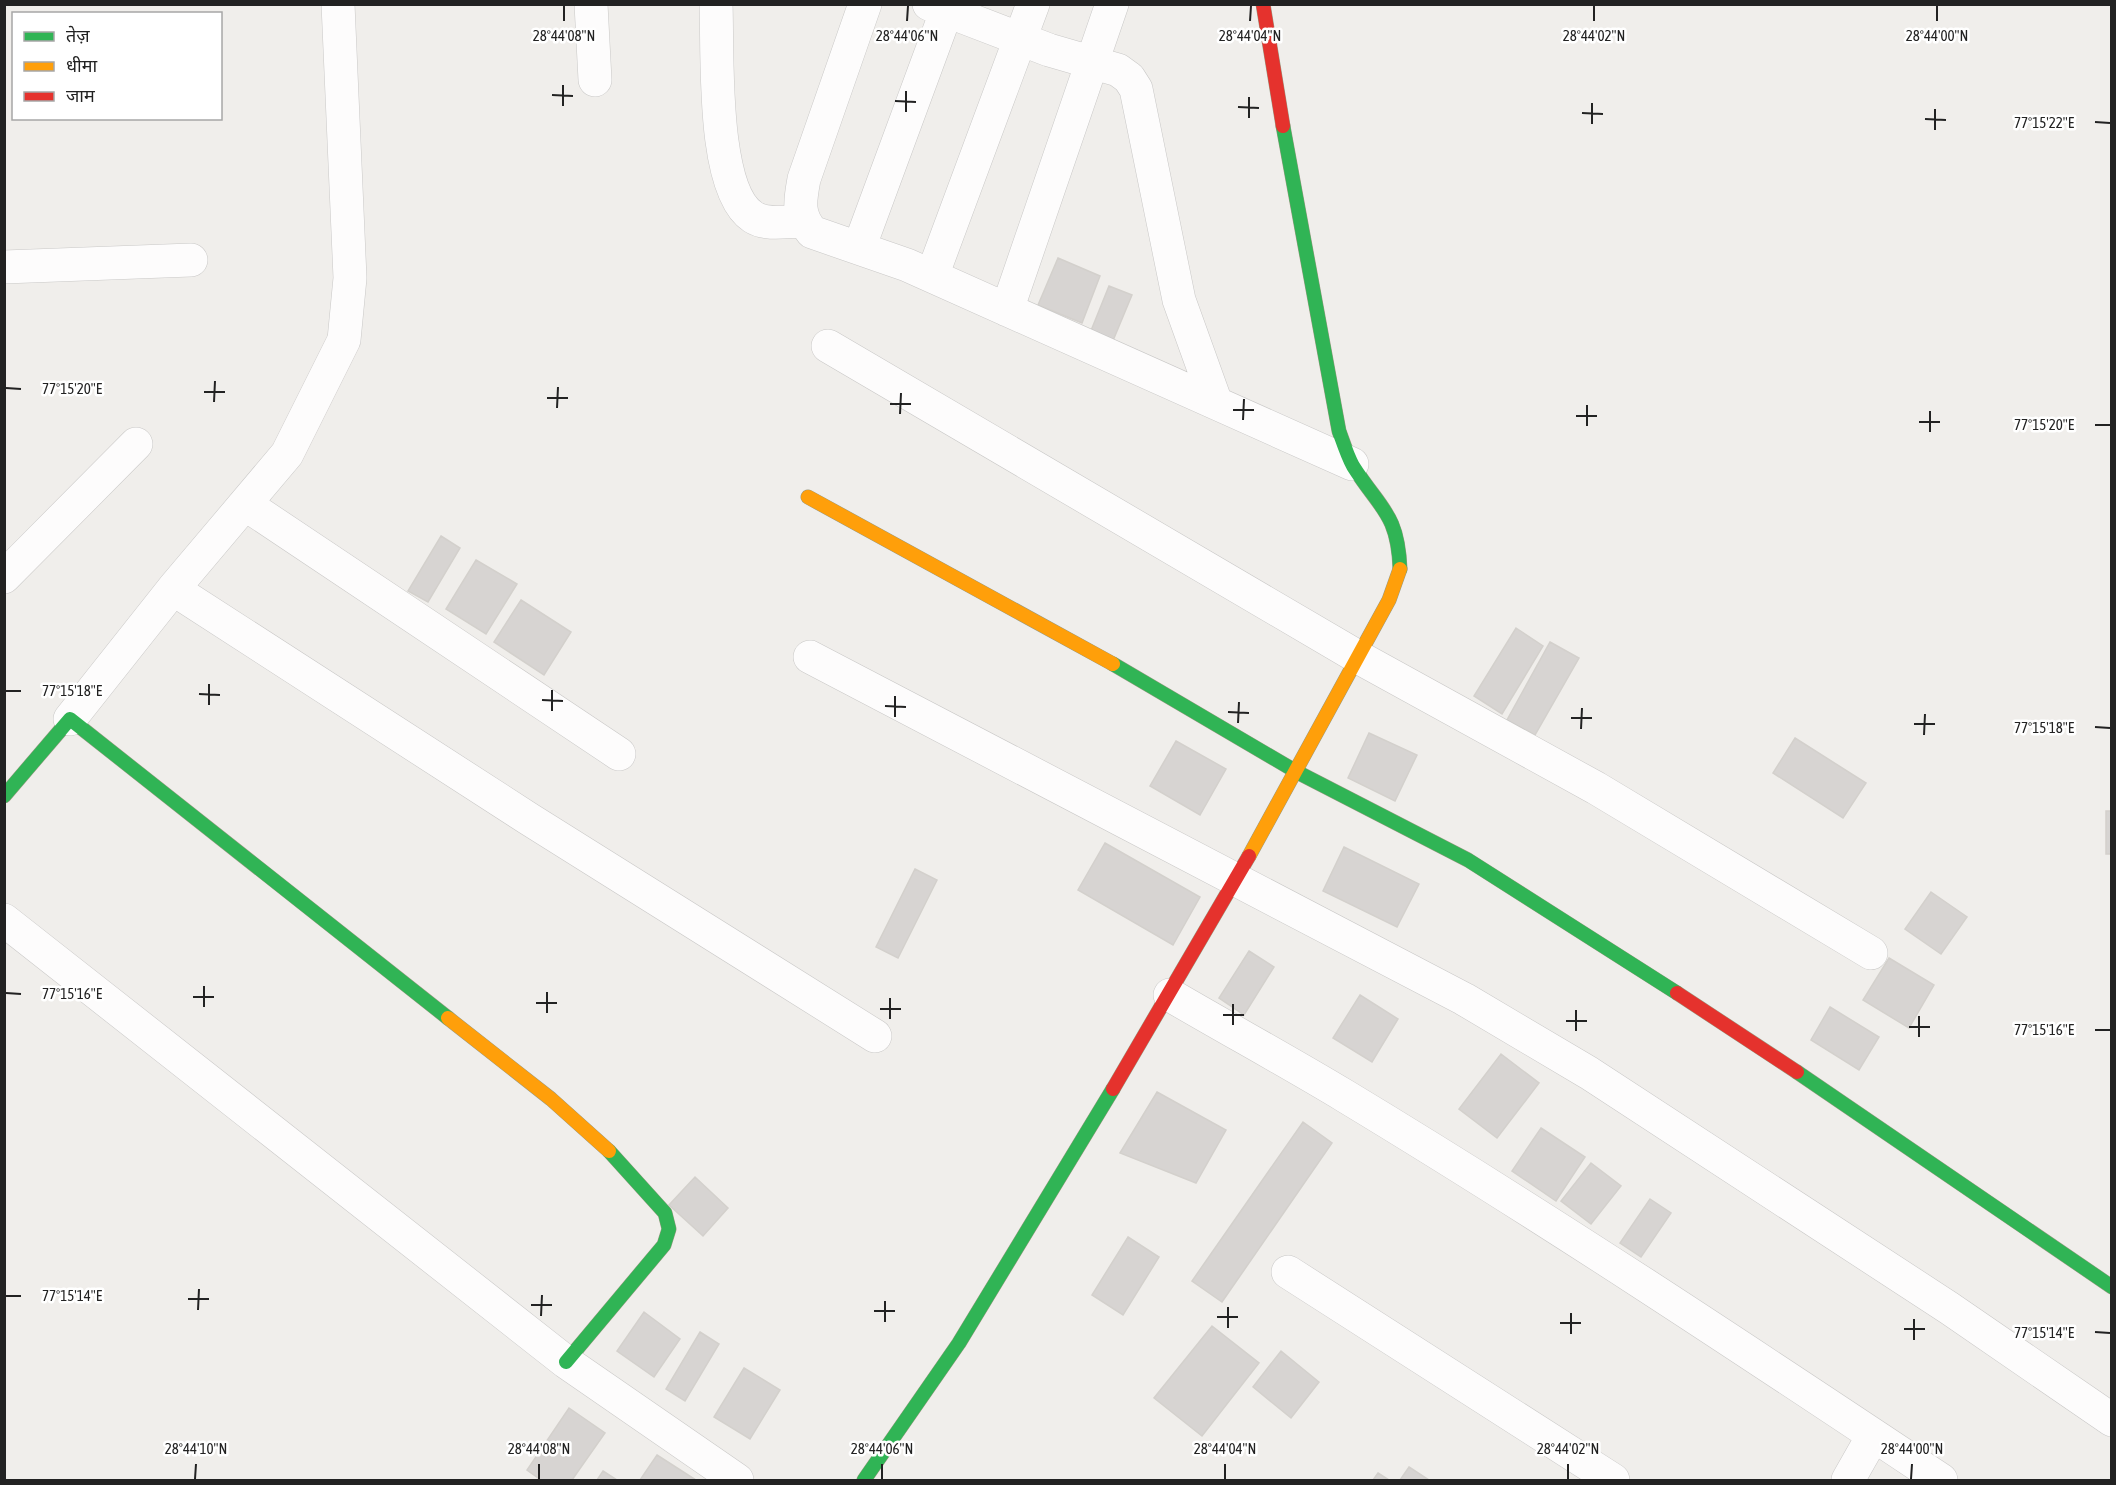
<svg xmlns="http://www.w3.org/2000/svg" width="2116" height="1485" viewBox="0 0 2116 1485" font-family="'Asap Condensed','Noto Sans Devanagari',sans-serif">
<rect width="100%" height="100%" fill="#f0eeeb"/>
<!-- building -->
<path fill="#d7d4d2" stroke="#d3d0cc" stroke-width="1.5" d="M1058,258l42,18 -18,47 -44,-18z
M1109,286l23,9 -20,48 -22,-10z
M441,536l19,12 -32,54 -20,-11z
M476,560l41,24 -31,50 -40,-25z
M521,600l50,32 -27,43 -50,-33z
M1516,628l27,18 -41,68 -28,-18z
M1550,642l29,16 -44,77 -28,-15z
M1369,733l48,22 -22,46 -47,-23z
M1795,738l71,45 -23,35 -70,-45z
M1176,741l50,28 -26,46 -50,-29z
M2106,811h6v43h-6z
M1105,843l95,54 -27,48 -95,-55z
M1344,847l75,37 -22,43 -74,-36z
M915,869l22,11 -39,78 -22,-11z
M1931,892l36,25 -26,37 -36,-25z
M1249,951l25,16 -30,48 -25,-17z
M1889,958l45,27 -25,43 -46,-28z
M1360,995l38,24 -26,43 -39,-24z
M1830,1007l49,30 -20,33 -48,-30z
M1501,1054l38,29 -42,55 -38,-29z
M1157,1092l69,38 -30,53 -76,-30z
M1303,1122l29,21 -110,159 -30,-21z
M1541,1128l44,29 -29,44 -44,-30z
M1591,1163l30,23 -30,38 -30,-23z
M695,1177l33,31 -25,28 -34,-31z
M1650,1199l21,14 -30,44 -21,-14z
M1128,1237l31,20 -36,58 -31,-20z
M644,1312l36,27 -26,38 -37,-26z
M1212,1326l47,37 -57,73 -48,-38z
M700,1332l19,12 -34,57 -19,-12z
M1281,1351l38,31 -28,36 -38,-31z
M744,1368l36,22 -30,49 -36,-22z
M569,1408l36,25 -33,47h-31l-14,-10z
M657,1455l39,25h-56z
M1409,1467l20,13h-29z
M603,1471l14,9h-20z
M1378,1473l11,7h-16z"/>
<g fill="none" stroke-linecap="round" stroke-linejoin="round">
<defs>
<path id="street" d="M591,4l4,76
M716,4c2,48 -5,186 37,213 14,9 35,4 50,4
M865,4l-61,175c-4,22 -7,35 8,53l95,33 445,199
M929,4l120,46 69,20 11,8 7,11 43,211 37,103
M859,248l90,-244
M4,267l187,-7
M932,276l101,-272
M1007,310l105,-306
M828,346l530,311 238,131 275,165
M245,504l374,250
M4,577l132,-133
M173,589l356,230 346,217
M810,657l654,342 125,74 360,235 163,112
M70,719l103,-130 114,-135 57,-114 6,-62 -12,-274
M4,920l562,442 171,118
M1170,995c58,34 117,66 175,101 202,122 399,253 596,384
M1288,1272l325,208
M1848,1480l25,-44"/>
<path id="fast" d="M1283,126l56,305c4,11 8,24 14,35 27,43 45,47 47,103
M1113,664l184,108 171,88 209,133
M4,796l66,-77 378,299
M1797,1072l315,215
M566,1362l98,-117 5,-16 -4,-16 -56,-62
M864,1480l95,-137 154,-254"/>
<path id="slow" d="M808,497l305,167
M1249,856l140,-256 11,-31
M448,1018l103,81 58,52"/>
<path id="jam" d="M1263,4l20,122
M1677,993l120,79
M1113,1089l136,-233"/>
</defs>
<!-- street casing -->
<use href="#street" stroke="#c9c8c7" stroke-width="34"/>
<!-- fast casing -->
<use href="#fast" stroke="#999a82" stroke-width="15"/>
<!-- slow casing -->
<use href="#slow" stroke="#999a82" stroke-width="15"/>
<!-- jam casing -->
<use href="#jam" stroke="#999a82" stroke-width="15"/>
<!-- street -->
<use href="#street" stroke="#fdfcfc" stroke-width="33"/>
<!-- fast -->
<use href="#fast" stroke="#30b455" stroke-width="14"/>
<!-- slow -->
<use href="#slow" stroke="#ff9f0a" stroke-width="14"/>
<!-- jam -->
<use href="#jam" stroke="#e5322d" stroke-width="14"/>
</g>
<!-- ticks -->
<path fill="none" stroke="#222" stroke-width="2" d="M564,21v-15M907,21l1,-15M1250,21l1,-15M1594,21v-15M1937,21v-15M552,95l21,1M895,101l21,1M563,106v-21M1238,107l21,1M906,112v-21M1582,113l21,1M1249,118v-21M1925,119l21,1M2095,122l15,1M1592,124v-21M1935,130v-21M6,388l15,1M204,392h21M547,398h21M214,402l1,-21M890,404h21M557,408l1,-21M1233,410h21M900,414l1,-21M1576,416h21M1243,420l1,-21M1919,422h21M2095,425h15M1587,426v-21M1930,432v-21M6,691h15M199,694l21,1M542,700l21,1M209,705v-21M885,706l21,1M552,711v-21M1228,712l21,1M895,717v-21M1571,718h21M1238,723l1,-21M1914,724h21M2095,727l15,1M1581,729l1,-21M1924,735l1,-21M6,993l15,1M193,997h21M536,1003h21M204,1007v-21M880,1009h21M547,1013v-21M1223,1015h21M890,1019v-21M1566,1021h21M1233,1025v-21M1909,1027h21M2095,1030h15M1576,1031v-21M1919,1037v-21M6,1296h15M188,1299h21M531,1305h21M198,1310l1,-21M874,1311h21M541,1316l1,-21M1217,1317h21M885,1322v-21M1560,1323h21M1228,1328v-21M1904,1329h21M2095,1332l15,1M1571,1334v-21M1914,1340v-21M195,1479l1,-15M539,1479v-15M882,1479v-15M1225,1479v-15M1568,1479v-15M1911,1479l1,-15"/>
<g font-size="15" text-anchor="middle" fill="#222" stroke="#fff" stroke-width="5" stroke-linejoin="round" paint-order="stroke">
<text x="564" y="41">28°44'08"N</text>
<text x="907" y="41">28°44'06"N</text>
<text x="1250" y="41">28°44'04"N</text>
<text x="1594" y="41">28°44'02"N</text>
<text x="1937" y="41">28°44'00"N</text>
<text x="2044" y="128">77°15'22"E</text>
<text x="72" y="394">77°15'20"E</text>
<text x="2044" y="430">77°15'20"E</text>
<text x="72" y="696">77°15'18"E</text>
<text x="2044" y="733">77°15'18"E</text>
<text x="72" y="999">77°15'16"E</text>
<text x="2044" y="1035">77°15'16"E</text>
<text x="72" y="1301">77°15'14"E</text>
<text x="2044" y="1338">77°15'14"E</text>
<text x="196" y="1454">28°44'10"N</text>
<text x="539" y="1454">28°44'08"N</text>
<text x="882" y="1454">28°44'06"N</text>
<text x="1225" y="1454">28°44'04"N</text>
<text x="1568" y="1454">28°44'02"N</text>
<text x="1912" y="1454">28°44'00"N</text>
</g>
<!-- border -->
<rect width="2116" height="1485" fill="none" stroke="#222222" stroke-width="12"/>
<!-- legend -->
<rect x="12" y="12" width="210" height="108" fill="#ffffff" stroke="#a7a7a7" stroke-width="1.5"/>
<rect x="24" y="32" width="30" height="9" fill="#30b455" stroke="#a7a7a7" stroke-width="1.5"/>
<text x="66" y="42" font-size="18" fill="#222222">तेज़</text>
<rect x="24" y="62" width="30" height="9" fill="#ff9f0a" stroke="#a7a7a7" stroke-width="1.5"/>
<text x="66" y="72" font-size="18" fill="#222222">धीमा</text>
<rect x="24" y="92" width="30" height="9" fill="#e5322d" stroke="#a7a7a7" stroke-width="1.5"/>
<text x="66" y="102" font-size="18" fill="#222222">जाम</text>
</svg>
